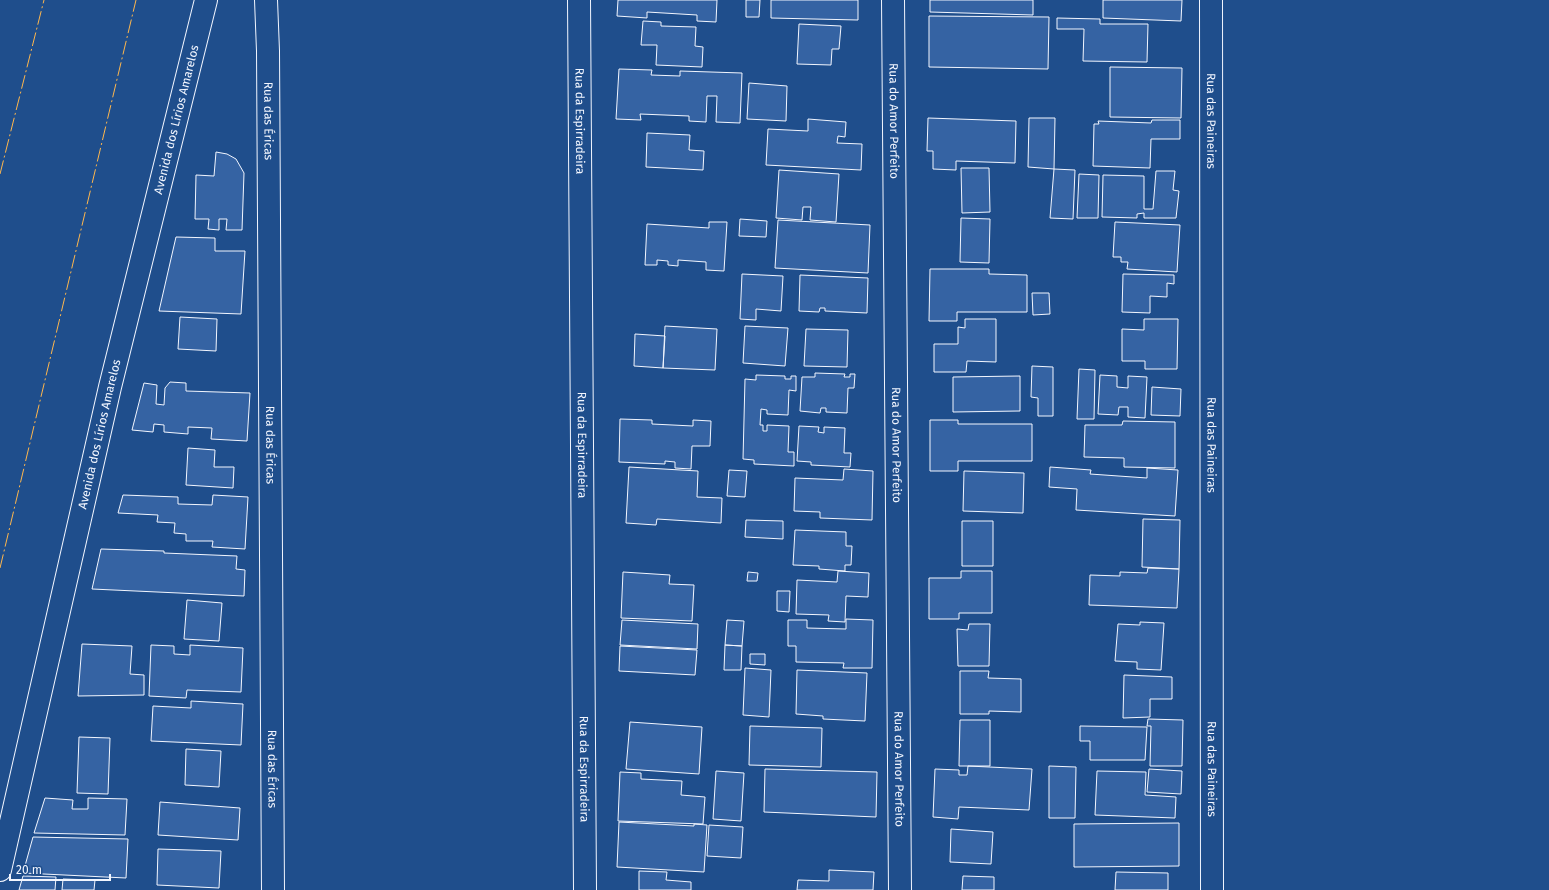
<svg xmlns="http://www.w3.org/2000/svg" width="1549" height="890" viewBox="0 0 1549 890" font-family="'Fira Sans',sans-serif">
<rect width="100%" height="100%" fill="#1f4e8c"/>
<!-- building -->
<path fill="#3563a3" stroke="#f2f6ff" d="M618,0h99l-1,22 -19,-1v-6l-50,-3v6l-30,-2z
M746,0h14l-1,17h-13z
M771,0h87v20l-87,-2z
M930,0h103v15l-103,-3z
M1103,0h79l-1,21 -78,-3z
M929,16l120,1 -1,52 -119,-2z
M1057,18l43,1v5h48l-1,38 -64,-1 1,-32h-27z
M643,21l18,1v4l35,1 -1,19 8,1 -1,20 -46,-2 1,-20h-16z
M799,24l42,2 -2,23h-7l-1,16 -34,-1z
M1110,67l72,1 -1,50 -71,-1z
M619,69l33,1 -1,5 29,1v-5l62,2 -2,50 -24,-1 1,-26h-10l-1,26 -17,-1v-5l-49,-2 1,6 -25,-1z
M749,83l38,3 -1,35 -39,-2z
M928,118l88,3 -1,42 -59,-2v9l-23,-1v-18h-6z
M1029,118h26l-1,51 -26,-2z
M808,119l38,3 -1,15 -7,-1 -1,7 25,1 -1,26 -95,-5 2,-36 40,2z
M1152,120h28v19h-29l-1,29 -57,-2 1,-42h5l-1,-3 53,2z
M647,133l43,2 -1,15 15,1 -1,19 -57,-3z
M216,152l11,2 9,5 8,14 -2,57h-16l1,-11h-8v11l-11,-1 1,-10h-14l1,-44 18,1z
M961,168h28l1,44 -28,1z
M1054,169l21,1 -2,49 -23,-1z
M779,170l60,4 -3,48 -26,-2 1,-13h-8l-1,13 -26,-2z
M1156,171h19l-2,19 6,1 -3,27h-32v-5l-7,1v4l-35,-1 1,-42 41,1v33h9z
M1079,174l20,1 -1,43h-21z
M961,218l29,1 -1,44 -29,-1z
M740,219l27,2 -1,16 -27,-1z
M778,220l92,5 -2,48 -93,-5z
M709,222h18l-3,49 -18,-1v-8l-28,-2v6l-10,-1v-4l-11,-1v5h-12l2,-41 62,4z
M1115,222l65,3 -3,47 -50,-3 1,-7h-7v-5h-8z
M176,237l39,1v13h30l-4,63 -82,-3z
M930,269h59v5l38,1v37h-70v9h-28z
M742,274l41,2 -2,35 -25,-2v11l-16,-1z
M1123,274l51,1v9l-7,-1v14l-17,-1v17l-28,-1z
M800,275l68,3 -1,35 -42,-2v-3h-5l-1,4 -20,-1z
M1032,293h17l1,21 -17,1z
M180,317l37,2 -1,32 -38,-2z
M965,319h31v43l-29,-1 -1,11h-32v-28h24v-17l7,1z
M1144,319h34l-1,50h-32v-8h-23v-32l22,1z
M665,326l52,3 -2,41 -52,-2z
M745,326l43,2 -3,38 -42,-3z
M806,329l42,1 -1,37 -43,-1z
M635,334l30,2 -2,32 -29,-2z
M1032,366l21,1v49h-15v-18l-7,-1z
M1079,369l16,1 -1,49h-17z
M815,373l30,1 -1,3h6v-3h5l-1,14h-6l-1,25 -21,-1v-4h-5l-1,5 -20,-2 2,-34h13z
M756,375l29,1v3h6v-3h5v15l-7,-1 -1,25 -21,-1v-4l-6,-1 -1,16h3v6h4v-6l22,1 -1,26h6v14l-40,-2v-4l-11,-1 2,-80 11,1z
M1100,375l17,1v11l11,1v-12l19,1 -2,41 -17,-1v-10h-9l-1,8 -20,-1z
M1020,376v35l-67,1v-35z
M170,382l16,1v8l64,2 -3,48 -36,-2 1,-11 -24,-1v7l-24,-2v-7l-10,-1 -1,8 -21,-2 12,-47 13,2 -1,19 8,1 1,-17z
M1152,387l29,2 -1,27 -29,-1z
M620,419l32,1v4l41,2v-6l18,1 -1,25h-18l-1,23 -16,-1v-6l-10,-1v3l-46,-2z
M930,420h28v4h74v37h-74v10h-28z
M1123,421l52,1v46l-51,-1v-9l-40,-1 1,-32h37z
M799,426l20,1 -1,5 6,1v-6l21,1 -1,25h7l-1,14 -39,-2v-3l-14,-1z
M188,448l27,2 -1,17h20l-1,21 -47,-3z
M629,467l69,4 -1,26 25,1 -1,25 -64,-4 -1,6 -30,-2z
M1050,467l41,3 -1,4 57,4v-10l31,2 -3,46 -99,-6 1,-21 -28,-2z
M844,469l29,2 -1,49 -52,-2v-6l-26,-1 1,-33 48,2z
M729,470l18,1 -2,26 -18,-1z
M964,471l60,2 -1,40 -60,-2z
M123,495l55,2v7l34,1 1,-10 35,2 -3,52 -33,-2 1,-6h-27v-7l-12,-1 1,-10 -18,-1 1,-7 -40,-2z
M1143,519l37,1 -1,49 -37,-2z
M746,520l37,1v18l-38,-2z
M962,521h31v45h-31z
M795,530l51,2v14h6l-1,19h-6v6l-26,-2v-3l-26,-1z
M101,549l63,2v2l73,3 -1,13 9,1 -1,26 -152,-7z
M1148,568l31,1 -2,39 -88,-3 1,-30 30,1v-4l27,1z
M838,571l31,2 -1,24 -22,-1 -1,26 -17,-1 1,-6 -33,-1 1,-34 40,2z
M961,571h31v42h-33v6h-30v-41h32z
M623,572l47,3 -1,9 25,1 -2,36 -71,-3z
M748,572l10,1 -1,8h-10z
M777,591h13l-1,21 -12,-1z
M187,600l35,3 -3,38 -35,-2z
M846,619l27,1 -1,48h-29l1,-5 -48,-1v-16h-8v-26h19v8l39,1z
M622,620l76,4 -1,25 -77,-4z
M727,620l17,1 -2,25 -17,-1z
M1140,622l24,1 -3,47 -24,-1v-7l-22,-1 3,-37 22,1z
M969,624h21l-1,42h-31l-1,-37 11,1z
M82,644l50,2 -2,28 14,1v20l-66,1z
M151,645l23,1v8l16,1v-10l53,3 -2,44 -54,-2 -1,8 -37,-2z
M725,645l17,1 -1,24h-17z
M620,646l77,4 -2,25 -76,-4z
M750,654h15v11l-15,-1z
M745,668l26,2 -2,47 -26,-2z
M797,670l70,3 -2,48 -42,-2v-3l-27,-2z
M960,671h29l-1,7 33,1v33l-32,-1v3h-29z
M1124,675l48,2v22h-22v18l-27,1z
M191,701l52,3 -2,41 -90,-4 2,-35 38,2z
M1148,719l35,1 -1,46h-32l1,-40h-4z
M960,720h30v46h-31z
M630,722l72,5 -3,47 -73,-5z
M750,726l72,2 -1,39 -72,-2z
M1080,726l67,1 -2,33h-55v-19h-10z
M79,737l31,1 -2,56 -31,-1z
M186,749l35,2 -2,36 -34,-2z
M968,766l64,3 -3,41 -70,-3 -1,12 -25,-2 2,-48 24,1v5h8z
M1049,766l27,1 -1,51h-26z
M765,769l112,3 -1,45 -112,-5z
M1149,769l33,2 -1,23 -34,-2z
M716,771l28,2 -3,48 -28,-2z
M1097,771l49,1 -1,23 31,2 -1,21 -80,-3z
M620,772l21,1v6l41,2 -1,14 24,2 -2,27 -85,-3z
M45,798l28,2 -1,9h16v-11l39,1 -2,36 -91,-2z
M160,802l80,6 -2,32 -80,-5z
M619,822l75,4v-2l13,1 -3,47 -87,-5z
M1179,823v43l-105,1v-43z
M709,825l34,2 -2,31 -34,-2z
M951,829l42,3 -2,32 -41,-2z
M33,837l95,2 -2,39 -103,-5z
M158,849l63,2 -2,37 -62,-3z
M829,870l45,2 -1,18h-76l1,-10 31,1z
M639,871l28,1 -1,8 25,2v8h-52z
M1116,872l52,1v17h-53z
M23,876l33,1 -1,13h-36z
M963,876l31,1v13h-32z
M63,879l32,1 -1,10h-32z"/>
<g fill="none" stroke-linecap="round" stroke-linejoin="round">
<defs>
<g id="minor">
<path id="s1" d="M266,0l2,51 5,839"/>
<path id="s2" d="M579,0l6,890"/>
<path id="s3" d="M893,0l7,890"/>
</g>
<g id="tertiary">
<path id="s4" d="M1211,0l1,890"/>
<path id="s5" d="M0,870l110,-483 96,-387"/>
</g>
</defs>
<!-- minor casing -->
<use href="#minor" stroke="#f2f6ff" stroke-width="24"/>
<!-- tertiary casing -->
<use href="#tertiary" stroke="#f2f6ff" stroke-width="24"/>
<!-- minor -->
<use href="#minor" stroke="#1f4e8c" stroke-width="22"/>
<!-- tertiary -->
<use href="#tertiary" stroke="#1f4e8c" stroke-width="22"/>
<!-- power -->
<path stroke="#ffb74d" stroke-width="1" stroke-dasharray="14 3 2 3" stroke-linecap="butt" d="M0,174l44,-174
M0,568l136,-568"/>
</g>
<g text-anchor="middle" dominant-baseline="central" stroke-width="3" stroke-linejoin="round" paint-order="stroke">
<!-- street labels -->
<g font-size="12" fill="#f2f6ff" stroke="#1f4e8c">
<text stroke="none"><textPath href="#s5" startOffset="771">Avenida dos Lírios Amarelos</textPath></text>
<text stroke="none"><textPath href="#s1" startOffset="121">Rua das Éricas</textPath></text>
<text stroke="none"><textPath href="#s2" startOffset="121">Rua da Espirradeira</textPath></text>
<text stroke="none"><textPath href="#s3" startOffset="121">Rua do Amor Perfeito</textPath></text>
<text stroke="none"><textPath href="#s4" startOffset="121">Rua das Paineiras</textPath></text>
<text stroke="none"><textPath href="#s5" startOffset="447">Avenida dos Lírios Amarelos</textPath></text>
<text stroke="none"><textPath href="#s1" startOffset="445">Rua das Éricas</textPath></text>
<text stroke="none"><textPath href="#s2" startOffset="445">Rua da Espirradeira</textPath></text>
<text stroke="none"><textPath href="#s3" startOffset="445">Rua do Amor Perfeito</textPath></text>
<text stroke="none"><textPath href="#s4" startOffset="445">Rua das Paineiras</textPath></text>
<text stroke="none"><textPath href="#s1" startOffset="769">Rua das Éricas</textPath></text>
<text stroke="none"><textPath href="#s2" startOffset="769">Rua da Espirradeira</textPath></text>
<text stroke="none"><textPath href="#s3" startOffset="769">Rua do Amor Perfeito</textPath></text>
<text stroke="none"><textPath href="#s4" startOffset="769">Rua das Paineiras</textPath></text>
</g>
</g>
<!-- scale -->
<path d="M10 874v6h100v-6" fill="none" stroke="#f2f6ff" stroke-width="2"/>
<text x="16" y="874" font-size="12" fill="#f2f6ff" stroke="#1f4e8c" stroke-width="3" paint-order="stroke">20 m</text>
</svg>
